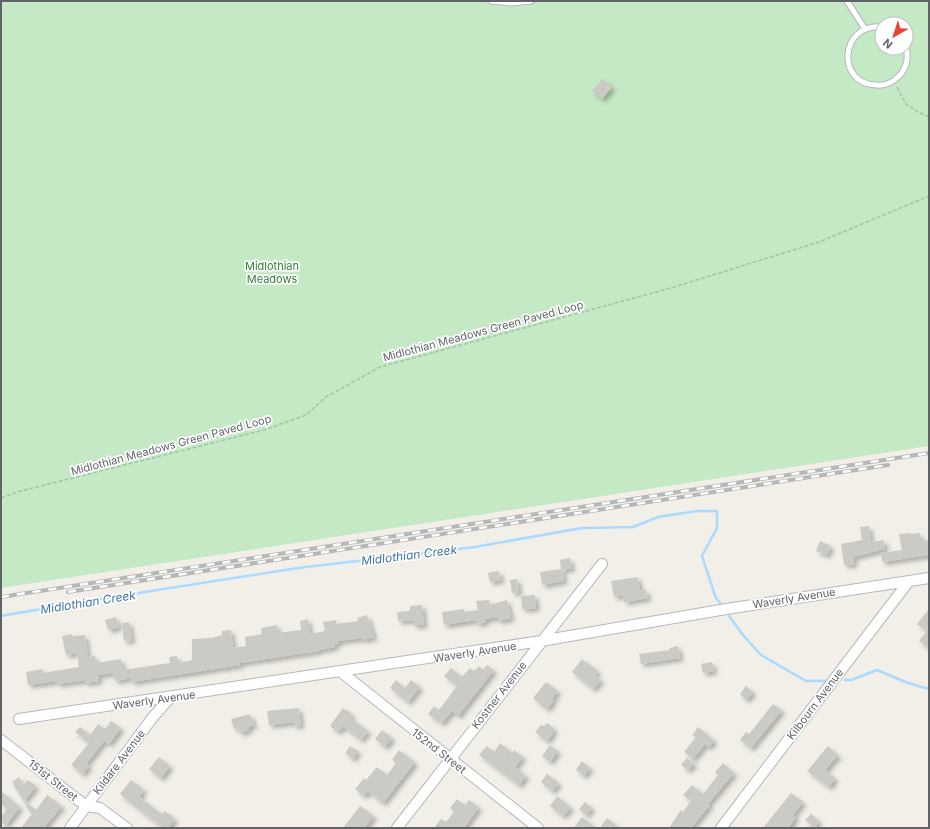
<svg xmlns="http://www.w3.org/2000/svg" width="930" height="829" viewBox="0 0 930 829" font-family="Inter,sans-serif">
<defs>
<filter id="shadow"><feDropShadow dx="3.5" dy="3.5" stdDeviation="2" flood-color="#0004"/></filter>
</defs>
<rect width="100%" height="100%" fill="#f1efe8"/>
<!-- green -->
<path fill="#c5e8c5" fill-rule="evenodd" d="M1,1h928v445l-928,142zM882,24h24v24h-24z"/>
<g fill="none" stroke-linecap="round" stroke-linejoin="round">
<!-- stream -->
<path stroke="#aadaff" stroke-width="2.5" d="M1,616l80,-14 217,-34 177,-21 107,-19 51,-1 25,-10 39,-6h20v17l-15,28 14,42 4,5
M729,616l14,19 18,20 45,26h22
M845,680h6l26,-10 31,13 21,6"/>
</g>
<!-- building -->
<path fill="#cccac5" filter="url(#shadow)" d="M602,79l10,8 -10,12 -10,-8z
M869,526l2,16 13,-2 1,9 -32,8 1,7 -10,1 -3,-21 21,-4 -2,-13z
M911,533v1l9,-1 1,8 8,-1v15l-47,7 -1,-9 21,-3 -3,-16z
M820,541l11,5 -4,9 -11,-4z
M570,558l2,10 -10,2 2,11 -22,4 -2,-13 21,-3 -1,-9z
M499,571l2,9 -11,2 -2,-9z
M638,577l2,14 6,-1 2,8 -24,4 -1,-7 -9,2 -3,-16z
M517,579l2,13 -7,1 -2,-13z
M535,595l1,13 -14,1 -1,-13z
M489,600v5l18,-5 4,18 -13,3v-4l-13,2 1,3 -9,2 -1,-4 -32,5 -2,-13 22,-3v3l14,-2 -2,-9z
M422,605l2,20h-11v-5l-15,1 -1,-9 13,-1v-5z
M929,609v39l-10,-7 8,-10 -10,-7z
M367,615l7,22 -11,3v-2l-24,3v2l-5,1 1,3 -16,3v1l-79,12v2l-19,3 -90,14v-4l-16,3 -2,-8 -15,2 1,6 -14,2v-3l-27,4 -1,-3 -29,4 -2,-13 17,-3v4l36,-6 -2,-14 -11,2 -4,-19 9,-2 1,2 13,-1 3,22 7,-1 1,7 25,-4 2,11 47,-7 -1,-6 8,-1 1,7 14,-3v-21l19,-1 11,-3v-4l9,-1 2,18 13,-2 -1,-9 17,-3 -1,-6 16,-3 1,8 23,-3 -1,-9 8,-2 2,15 15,-3 -2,-9 13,-2v4l22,-3 -1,-3z
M116,617l3,10 -11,3 -3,-10z
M129,622l3,18 -8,1 -2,-18z
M678,646l2,12 -39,6 -2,-10 31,-4 -1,-2z
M582,659l16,12 -3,4 6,5 -8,9 -21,-17z
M712,662l2,9 -11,2 -2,-9z
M487,665l7,5 -36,46 -6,-5 -10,12 -14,-9 6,-8 5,4 18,-24 -13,-10 7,-8 11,9 8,-9 4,3 5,-5 4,4z
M396,680l9,8 6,-8 9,7 -12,15 -18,-14z
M546,682l12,9 -6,8 2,1 -7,9 -14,-11z
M746,686l7,6 -7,8 -6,-6z
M773,704l9,6 -31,38 -11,-8 6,-8 3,2z
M299,708l2,17 -7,1v-4l-25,3 -2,-14z
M343,708l9,6 -2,3 18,14 -7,9 -18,-14 -5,6 -8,-6z
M250,714l4,11 -6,2 1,3 -9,3 -2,-5 -4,1 -3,-10z
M111,721l10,7 -12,16 -5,-3 -18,23 3,2 -6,8 -12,-9 18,-22 -14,-11 5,-5 10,8 8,-11 7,5z
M547,723l8,6 -3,3 1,1 -6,8 -12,-9 6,-7 3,1z
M698,727l16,13 -5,7 -4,-3 -12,15 -9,-7 12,-15 -4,-2z
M382,730l10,8 -7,9 -10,-8z
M500,743l12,10 2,-3 9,7 -8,10 11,9 -7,9 -40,-30 8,-9 7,6z
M550,745l8,6 -8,11 -8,-6z
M350,746l8,5 -5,8 -8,-6z
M828,746l10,9 -13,15 10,8 -6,9 -22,-16z
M399,750l16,12 -32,41 -15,-12 -4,5 -9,-7 9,-11 2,2 11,-13 10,8 9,-12 -4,-3z
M159,757l11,9 -9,12 -12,-9z
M687,758l7,5 -6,7 -7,-5z
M582,761l8,7 -6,8 -8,-6z
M723,763l11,10 -26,31 2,1 -19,23h-22l12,-18 2,2 8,-11 -8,-6 9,-10 11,9 15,-19 -3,-3z
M547,774l12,9 -7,8 -11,-9z
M19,777l5,8 4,-5 8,6 -12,15 12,9 11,-15 15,11 -17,20 2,2h-26l10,-13 2,2 -21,-35z
M131,780l13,10 -5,7 23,17 3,-3 10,8 -7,9h-4l-14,-10 -30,-24z
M1,791l19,16 -14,18 -5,-3v-5l6,-8 -6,-5z
M791,793l12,9 -10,13 3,2 -8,11h-25z
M557,796l14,11 -8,9 -13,-10z
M457,799l8,6 4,-5 10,7 -15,21h-30l7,-9 5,3 8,-10 -4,-4z
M585,802l7,6 -6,7 -7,-6z
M360,806l14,10 -10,12h-21z
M811,814l8,7 -5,7 -9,-8z
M582,817l14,11h-22z
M607,818l12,10h-19z"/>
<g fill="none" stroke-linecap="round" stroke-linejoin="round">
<defs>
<path id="service" d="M491,1l21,2 19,-2
M847,1l18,28
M882,27c-43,-4 -46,58 -5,58 9,1 15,-2 22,-9 7,-7 10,-18 7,-28"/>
<path id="minor" d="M341,672l197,156
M19,719l522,-78 185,-32 203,-31
M1,740l85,66 14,2 27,20
M70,828l83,-111 17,-19
M397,828l205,-264
M721,828l188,-247"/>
</defs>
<!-- service casing -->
<use href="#service" stroke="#b5b8bc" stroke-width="7"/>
<!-- minor casing -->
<use href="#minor" stroke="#b5b8bc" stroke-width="12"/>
<!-- path -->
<path stroke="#9cc7a9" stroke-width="1.5" stroke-dasharray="4 2" stroke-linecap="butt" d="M897,87l9,17 12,8 11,5
M1,498l16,-6 247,-62 42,-15 20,-18 54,-30 291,-79 148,-46 110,-46"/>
<!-- service -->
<use href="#service" stroke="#fff" stroke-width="5"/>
<!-- minor -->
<use href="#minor" stroke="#fff" stroke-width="10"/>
<defs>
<path id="rail" d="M68,592l820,-127
M1,597l928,-144"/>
</defs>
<!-- rail casing -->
<use href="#rail" stroke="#b6b7b8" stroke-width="4"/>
<!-- rail -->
<use href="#rail" stroke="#fff" stroke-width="2.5" stroke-dasharray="8" stroke-linecap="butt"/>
</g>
<g text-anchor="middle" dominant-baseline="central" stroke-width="3.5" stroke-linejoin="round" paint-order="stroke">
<!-- park labels -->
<g font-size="11" fill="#348238" stroke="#fff">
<text x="272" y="266">Midlothian<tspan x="272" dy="13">Meadows</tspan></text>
</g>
<!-- street labels -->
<g font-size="11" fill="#5f6368" stroke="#fff">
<text transform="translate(483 331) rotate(-15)">Midlothian Meadows Green Paved Loop</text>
<text transform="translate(171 445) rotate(-15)">Midlothian Meadows Green Paved Loop</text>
<text transform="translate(794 598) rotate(-9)">Waverly Avenue</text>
<text transform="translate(475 652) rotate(-9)">Waverly Avenue</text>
<text transform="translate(499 695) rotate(-52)">Kostner Avenue</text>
<text transform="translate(154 700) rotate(-8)">Waverly Avenue</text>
<text transform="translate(815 704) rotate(-53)">Kilbourn Avenue</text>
<text transform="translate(439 751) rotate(38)">152nd Street</text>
<text transform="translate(119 762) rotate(-53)">Kildare Avenue</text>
<text transform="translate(53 780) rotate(38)">151st Street</text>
</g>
<!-- water labels -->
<g font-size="12" font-style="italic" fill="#4174aa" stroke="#fff">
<text transform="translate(409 555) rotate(-7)">Midlothian Creek</text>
<text transform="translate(88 602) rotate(-9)">Midlothian Creek</text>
</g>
</g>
<!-- border -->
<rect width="930" height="829" fill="none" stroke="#5f6368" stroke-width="4"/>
<!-- north arrow -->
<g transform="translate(894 36) rotate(219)"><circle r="19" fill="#ffffff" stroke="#bfc1c3"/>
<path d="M0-3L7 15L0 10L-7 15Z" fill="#ea4335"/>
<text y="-6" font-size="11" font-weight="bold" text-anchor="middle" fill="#5f6368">N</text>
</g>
</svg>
